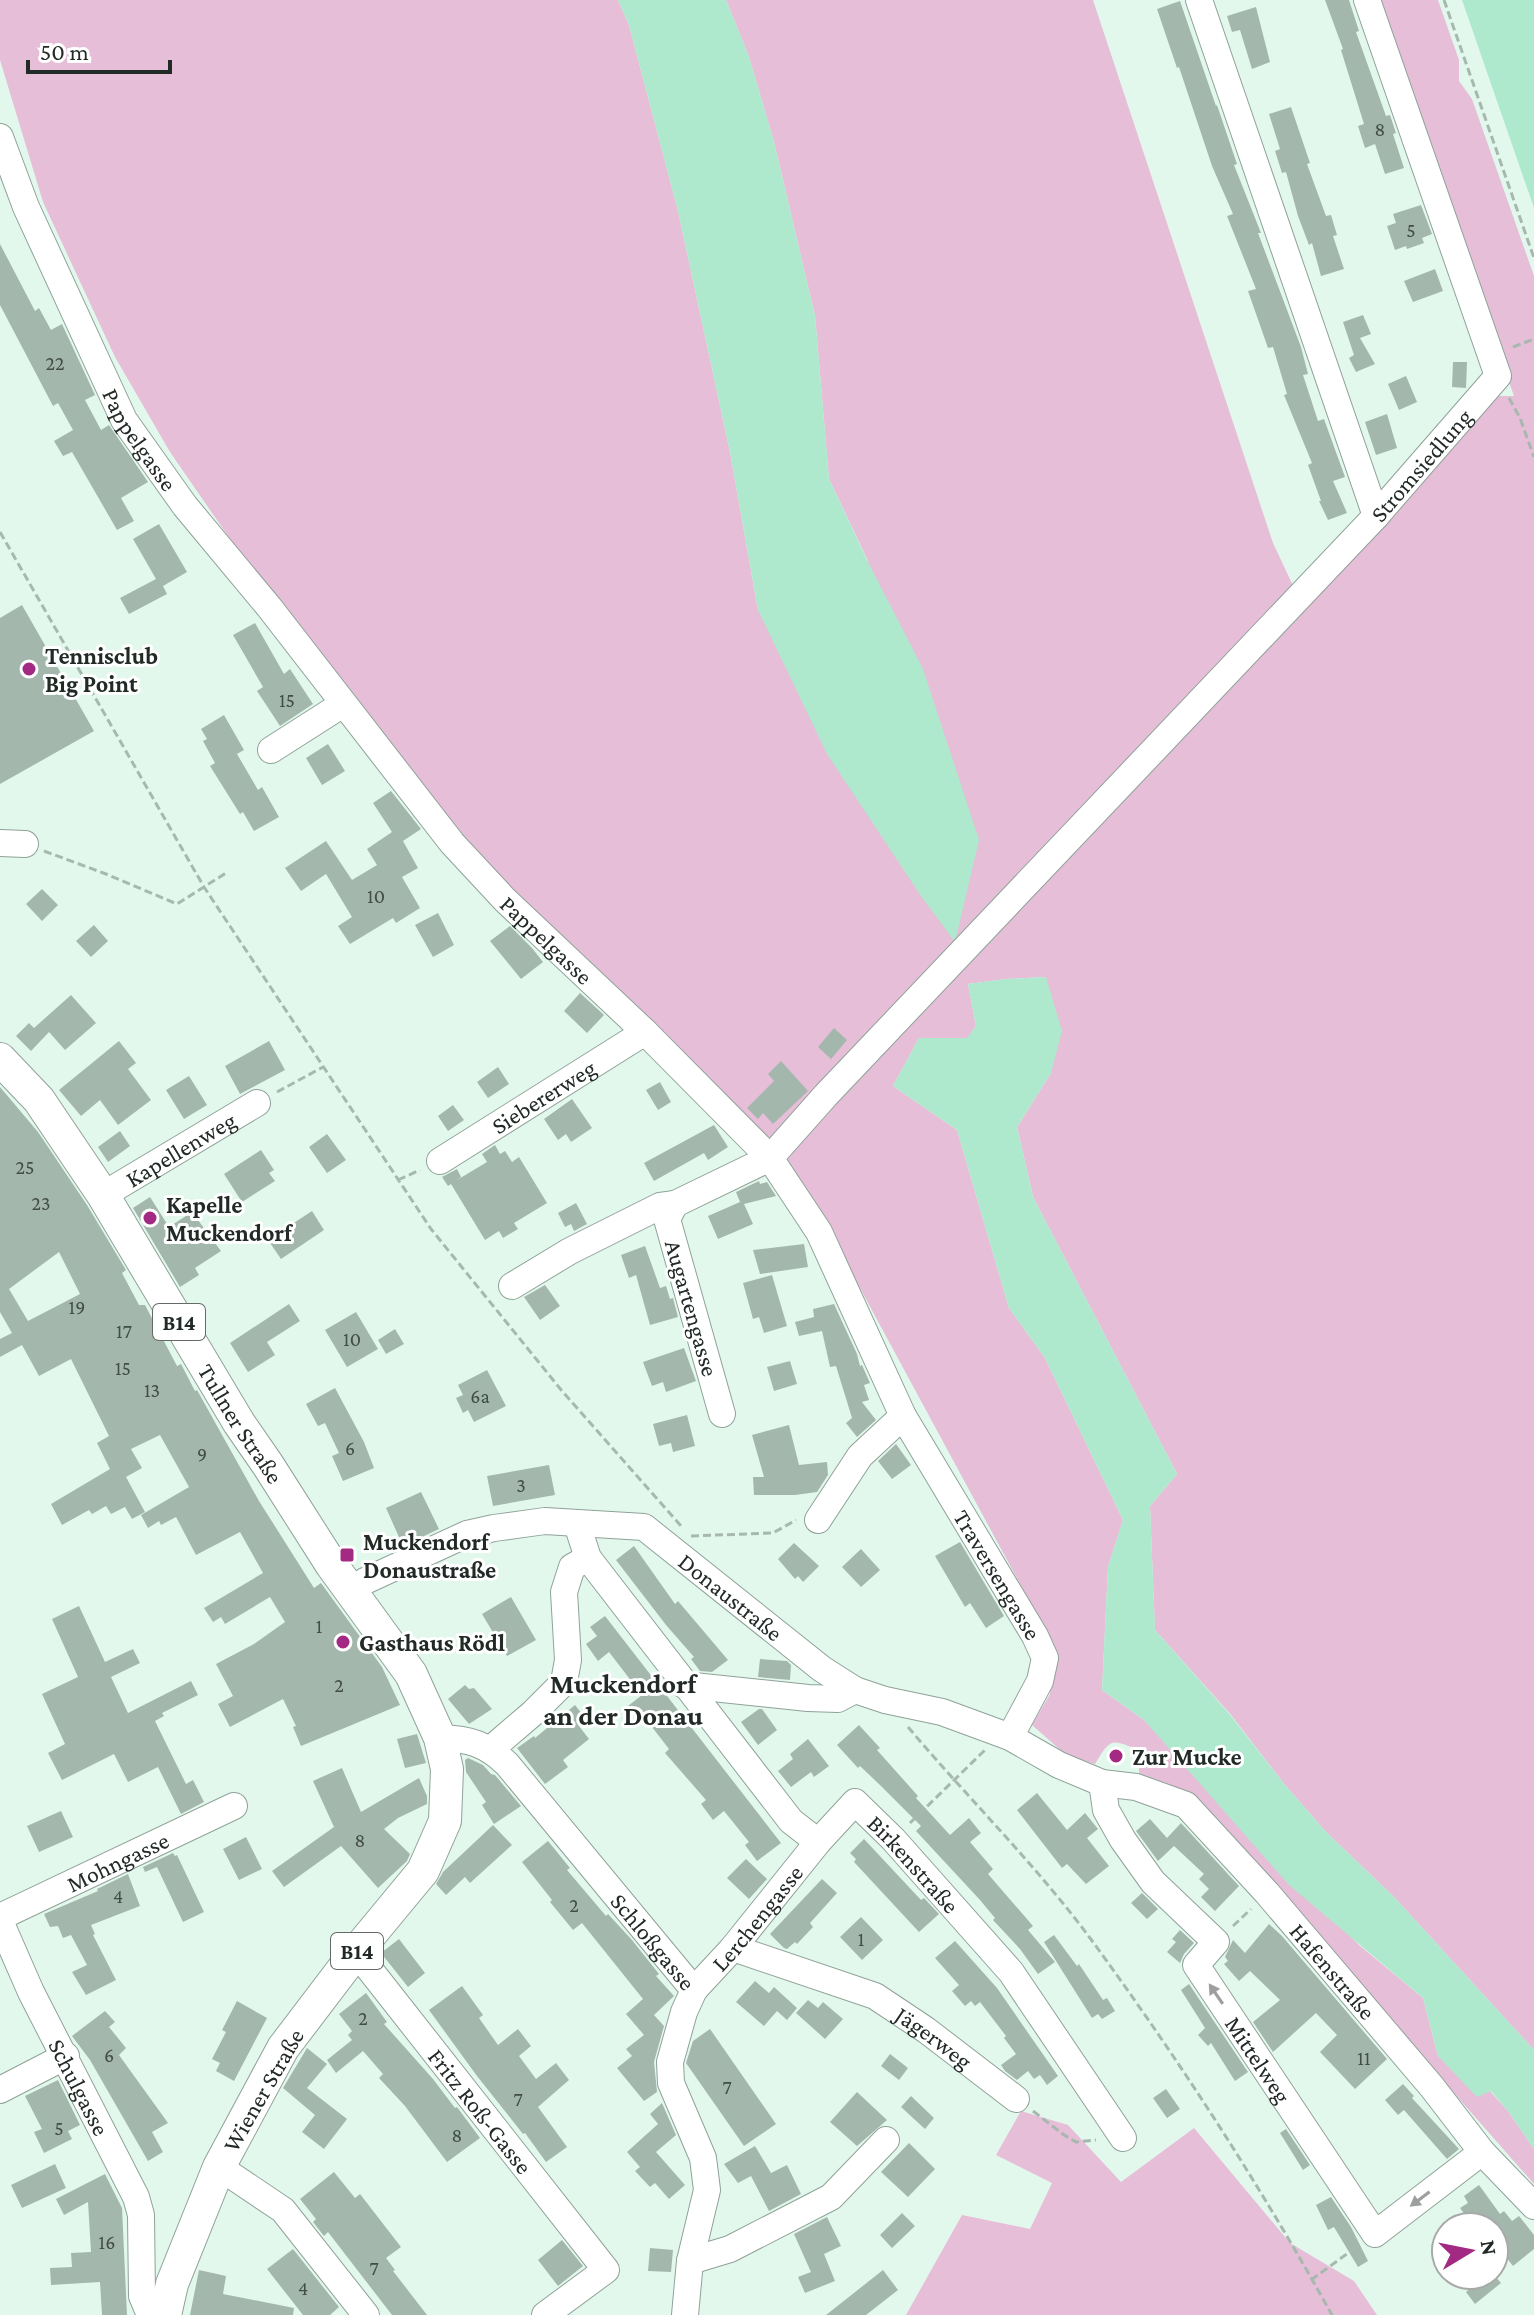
<svg xmlns="http://www.w3.org/2000/svg" width="1534" height="2315" viewBox="0 0 1534 2315" font-family="'Crimson Pro',serif">
<rect width="100%" height="100%" fill="#e3f8ed"/>
<!-- green -->
<path fill="#e6bed7" d="M0,0h618l11,25 49,186 52,241 28,158 110,-49 -39,-82 -14,-163 -41,-174 -25,-85 -23,-57h367l180,543 30,64 189,-211h22l-141,-396h65l21,60v21l13,18 62,177v1774l-140,-153 -68,-65 -41,-47 -54,-70 -76,-85 -5,-124 27,-32 -144,-277 -16,-70 34,-54 -5,-96 -40,2 -38,5 8,42 -9,13 -48,-1 -26,48 64,44 52,178 36,50 78,162 -15,47 -6,123 42,30 215,225 64,53 15,58 52,35 18,20 26,38v35l-341,-388 -54,-15v-31c-28,-11 -28,-13 -44,14l-29,-9 -34,-30 18,-31 3,-49 -192,-355 -76,-131 -269,-254 -266,-337 -80,-116 -55,-95 -72,-155 -43,-142z
M1021,2111l47,14 53,57 73,-54 96,115 64,38 23,34h-471l56,-100 68,14 22,-46 -56,-28z"/>
<!-- water -->
<path fill="#aee9cd" d="M618,0h108l23,57 25,85 41,174 14,163 39,83 55,107 56,171 -24,102 -34,-46 -94,-142 -69,-144 -28,-158 -52,-241 -49,-186z
M1462,0h72v208z
M1046,977l16,54 -11,42 -34,54 16,70 144,277 -27,32 5,124 76,86 54,69 41,47 68,65 140,153v99l-26,-38 -17,-20 -14,6 -39,-41 -15,-58 -134,-113 -145,-165 -42,-30 6,-123 15,-47 -78,-162 -36,-50 -52,-178 -64,-44 26,-48h48l9,-12 -8,-42 38,-5z"/>
<!-- building -->
<path fill="#a4b7ad" fill-rule="evenodd" d="M1325,0h24l10,31 -3,1 30,84 4,-1 6,18 -3,1 11,34 -19,6 -10,-30 -10,4 -7,-22 6,-2 -23,-74 2,-1z
M1180,1l36,105 1,-1 20,59 -3,1 27,68h-3l43,114 7,27 -5,1 15,46 6,-2 21,58 -12,4 14,32 -19,7 -9,-19h2l-13,-36 4,-2 -28,-68 3,-1 -14,-47 -5,1 -20,-57 8,-2 -29,-73 6,-2 -21,-48 -33,-99 -2,1 -20,-59z
M1256,7l14,55 -18,7 -12,-39 -8,2 -5,-16z
M1291,107l19,56 -3,1 19,52 5,-1 6,20 -4,1 11,33 -23,7 -9,-33 -3,2 -11,-29 -12,-44 -4,1 -7,-22 5,-2 -11,-35z
M1421,205l11,29 -10,4 2,5 -17,6 -1,-3 -11,4 -8,-24 9,-3 -3,-9z
M0,244l35,67 4,-3 12,22 11,-6 33,71 -10,5 16,30 8,-5 39,57 -27,16 13,23 -17,9 -45,-78 -9,4 -9,-15 19,-11 -15,-27 -5,3 -53,-101z
M1435,269l8,22 -30,11 -9,-21z
M1363,315l8,19 -11,4 15,26 -19,8 -7,-14 5,-3 -11,-33z
M1453,362h14l-1,26 -14,-1z
M1406,376l11,26 -18,8 -11,-26z
M1387,414l10,34 -21,7 -11,-33z
M159,524l28,48 -24,14 4,8 -38,20 -9,-16 36,-19 -23,-40z
M22,605l72,126 -94,53v-166z
M255,623l29,51 6,-5 23,35 -33,22 -23,-35 6,-4 -30,-52z
M224,715l20,35 -7,4 21,36 4,-3 17,30 -25,14 -11,-19 -3,2 -30,-48 5,-3 -12,-22 4,-2 -6,-10z
M328,744l17,27 -23,14 -16,-27z
M391,791l30,38 -18,12 15,27 -16,9 18,31 -24,15 -3,-5 -43,26 -12,-18 14,-9 -26,-43 -25,17 -16,-23 41,-27 26,39 25,-15 -10,-16 25,-17 -19,-29z
M42,889l16,16 -16,16 -16,-17z
M438,913l16,32 -21,12 -18,-32z
M94,925l14,16 -17,16 -15,-16z
M510,926l22,22 11,14 -22,17 -31,-38z
M580,993l24,22 -17,18 -23,-22z
M71,995l25,28 -31,27 -16,-18 -18,19 -15,-15 13,-13 5,5z
M834,1028l13,12 -16,19 -13,-12z
M119,1041l17,22 -8,6 23,31 -33,25 -18,-25 -19,16 -22,-26z
M269,1041l16,29 -45,24 -15,-28z
M781,1061l27,30 -35,33 -10,-11 -5,6 -11,-11 27,-27 -6,-7z
M498,1067l11,17 -21,14 -11,-16z
M189,1076l18,29 -23,14 -18,-29z
M660,1082l11,20 -13,8 -12,-20z
M0,1087l38,45 49,73 39,65 -4,3 17,32h6l32,61 4,-2 14,27 2,-1 62,111 55,87 7,-5 61,84 18,38 -99,41 -8,-19 3,-1 -13,-27 -53,28 -12,-23 15,-8 -17,-32 38,-20 31,-22 -15,-25 -45,27 -4,-7 -8,5 -9,-14 59,-35 -23,-41 -44,23 -20,-38 -15,8 -2,-4 -11,7 -7,-13 48,-28 -29,-52 -29,14 11,19 -16,9 19,35 -13,7 -7,-12 -14,7 -5,-8 -14,8 -3,-4 -27,15 -11,-21 59,-35 -13,-26 12,-7 -38,-77 -32,17 -17,-31 -22,12v-18l12,-6 -12,-21zM59,1252l21,42 -52,27 -19,-32z
M572,1099l20,29 -21,14 -5,-8 -8,6 -14,-21z
M453,1105l11,15 -16,11 -10,-15z
M714,1125l14,22 -20,13 -4,-7 -50,28 -10,-18z
M120,1131l10,15 -22,16 -10,-15z
M327,1134l19,26 -19,13 -18,-26z
M495,1145l5,9 5,-3 7,11 7,-5 28,46 -33,20 4,6 -15,9 -4,-7 -14,9 -34,-56 -3,2 -6,-9 15,-8 4,8 -4,3 30,-18 -5,-8z
M261,1150l13,20 -5,3 6,8 -33,21 -18,-28z
M759,1181l1,3 7,-2 9,14 -32,8 9,20 -35,15 -10,-23 32,-14 -4,-10z
M150,1197l19,30 23,-15 29,39 -26,17 4,7 -19,12 -47,-79z
M576,1203l11,21 -13,7 -3,-7 -6,3 -7,-14z
M312,1211l12,19 -43,29 -13,-19z
M804,1244l4,23 -48,7 -7,-24z
M645,1246l15,42 6,-2 4,13 3,-1 5,19 -28,8 -14,-50 -7,3 -8,-23z
M772,1275l15,51 -23,7 -5,-16 -6,2 -10,-36z
M545,1285l15,21 -20,14 -16,-23z
M289,1304l11,17 -33,21 8,13 -27,17 -18,-29z
M834,1304l23,50 3,12 2,-1 8,18 -6,2 5,15 -7,2 14,18 -19,17 -11,-14 6,-5 -16,-52 -6,1 -8,-36 -23,5 -4,-14 19,-5 -1,-8z
M356,1312l22,37 -31,18 -22,-37z
M395,1329l9,15 -18,10 -8,-14z
M684,1348l12,33 -30,11 -3,-10 -11,4 -9,-24z
M790,1361l7,23 -23,7 -7,-24z
M487,1370l19,36 -32,16 -6,-12 -5,3 -7,-15 7,-3 -5,-10z
M335,1388l29,54 10,26 -31,13 -11,-25 7,-3 -14,-30 -7,3 -12,-22z
M687,1415l8,31 -22,6 -2,-9 -12,3 -6,-22z
M789,1425l10,40 28,-3 1,13 -11,17 -22,3h-41l-1,-18h11l-12,-42z
M896,1444l15,21 -19,14 -14,-18z
M549,1465l6,30 -62,11 -6,-30z
M421,1492l18,37 -36,17 -17,-38z
M960,1542l44,74 -18,12 -16,-25 -5,4 -30,-51z
M794,1543l25,23 -16,16 -5,-6 -3,3 -17,-20z
M634,1546l41,58 3,-3 50,59 -16,12 -12,-1 -9,-12 3,-2 -28,-32 -50,-65z
M861,1549l19,21 -19,17 -19,-20z
M511,1597l25,43 -29,16 -25,-42z
M79,1606l26,56 28,-13 7,14 -29,14 17,36 63,-32 7,14 -36,18 2,3 -9,5 31,63 7,-4 11,22 -23,12 -23,-47 -30,15 -14,-28 -52,26 -14,-27 17,-9 -23,-50 36,-17 -26,-58z
M605,1616l176,227 -24,18 -12,-16 4,-3 -25,-31 -11,9 -12,-16 5,-4 -41,-47 4,-4 -24,-31 -4,4 -13,-16 14,-11 -33,-43 -11,9 -12,-17 11,-8 -7,-9z
M760,1659l27,2 4,4 -1,15 -32,-3z
M465,1685l4,4 5,-1 18,21 -23,15 -21,-25z
M575,1705l12,15 -8,6 10,13 -26,21 5,7 -23,17 -28,-36 17,-12 1,2z
M759,1709h3l15,21 -19,15 -17,-23z
M859,1725l21,23 -3,2 41,46 -2,2 34,37 19,-17 12,15 -11,9 23,27 -5,5 45,52 -5,4 27,32 -17,12 -18,-25 -27,-29 2,-2 -15,-18 -64,-69 5,-5 -40,-40 -21,-20 -2,2 -21,-23z
M417,1734l9,29 -21,5 -8,-29z
M808,1739l21,27 -15,11 -3,-5 -20,15 -13,-16 15,-12 -3,-5z
M468,1758l15,7 8,9 4,1 26,31 -27,18 -12,-19 4,-3 -20,-30 -1,-12z
M342,1768l19,44 58,-34 8,18v8l-29,14 -14,11 26,25 -3,7 -29,27 -37,-42 -57,41 -12,-16 62,-44 -21,-46z
M1037,1793l30,37 18,-17 13,16 -11,9 22,28 -23,18 -19,-20 -5,4 -45,-58z
M61,1811l12,26 -34,15 -12,-26z
M1150,1819l17,19 14,-15 58,63 -24,25 -14,-14 8,-8 -10,-10 5,-5 -30,-28 -16,15 -22,-30z
M493,1825l19,20 -42,38 -5,-6 -19,18 -10,-11 7,-12z
M246,1837l16,32 -23,11 -16,-31z
M864,1839l57,61 3,-2 15,16 -20,18 -65,-70 2,-3 -6,-6z
M548,1841l22,27 -3,2 39,46 2,-2 24,26 27,34 -3,2 18,20 -20,19 10,11 -10,36 3,30 -13,9 -27,-33 15,-12 -6,-7 18,-14 -18,-21 17,-15 -61,-76 -9,7 -23,-28 2,-2 -30,-38z
M173,1853l2,3 2,-1 27,57 -21,10 -26,-55 -12,5 -2,-5z
M746,1859l21,20 -18,20 -22,-21z
M128,1874l12,32 -49,19 4,9 -2,1 23,45 -30,15 -14,-23 15,-7 -16,-30 -8,3 -5,-12 -8,1 -6,-13 54,-23 -1,-2z
M822,1879l15,14 -27,30 3,4 -16,17 -2,-2 -8,7 -3,-1 -14,-14z
M1142,1893l16,16 -11,10 -16,-16z
M861,1917l22,23 -21,20 -22,-23z
M1269,1924l13,12 105,123 -32,30 -35,-37 17,-17 -21,-22 -43,39 -20,-30 27,-22 -30,-29 -11,10 -15,-17 4,-3 -3,-4 8,-17 12,13z
M1180,1930l14,13 -10,11 -4,9 -13,-11 9,-10 -4,-3z
M1054,1935l23,31 2,-2 24,36 4,-2 8,13 -13,8 -4,-5 -6,4 -48,-76z
M399,1939l26,34 -17,14 -27,-34z
M955,1941l42,47 61,88 -11,9 -7,-10 -6,4 -6,-8 -11,9 -12,-9 -4,-6 15,-11 -12,-16 2,-2 -26,-34 -5,4 -4,-5 -6,5 -13,-15 7,-6 -24,-27z
M755,1981l14,12 5,-6 23,21 -10,12 -10,-9 -13,15 -28,-24z
M1189,1984l59,88 -13,9 -24,-38 -3,3 -10,-11 7,-7 -24,-38z
M462,1986l21,29 -4,3 19,27 20,-16 13,17 -12,10 17,23 20,-16 13,17 -31,27 29,40 -21,15 -21,-29 -2,1 -46,-58 -48,-66z
M366,1993l21,29 -3,2 49,55 22,29 2,-1 23,31 -33,24 -42,-56 -26,-28 4,-4 -20,-23 -27,22 -9,-13 25,-20 -4,-5 4,-4 -13,-17z
M808,2000l10,8 5,-6 20,17 -18,20 -29,-26z
M237,2001l30,17 -33,63 -18,-10 4,-8 -8,-4 14,-27 -4,-2z
M105,2011l10,11 -6,5 17,21 -7,7 49,68 -16,9 11,20 -15,9 -58,-101 -18,-24z
M710,2029l66,95 -32,22 -58,-83 7,-22z
M307,2048l20,16 -20,24 40,31 -23,30 -22,-17 13,-17 -32,-27z
M890,2054l18,14 -9,12 -18,-14z
M58,2080l22,45 -12,6 4,8 -28,14 -10,-21 8,-3 -17,-33z
M1403,2084l11,12 -2,2 47,51 -12,10 -43,-49 -6,5 -13,-15z
M1166,2089l14,20 -13,9 -14,-20z
M857,2092l30,28 -30,26 -27,-24z
M911,2096l23,22 -9,11 -24,-22z
M662,2103l14,32 -20,17 29,33 -16,14 -14,-16 -5,4 -15,-16 5,-4 -13,-15 31,-28 -8,-10z
M1286,2129l24,36 -7,5 -23,-37z
M909,2143l26,26 -27,28 -27,-25z
M755,2146l16,27 16,-8 14,29 -32,17 -18,-35 -13,7 -14,-19z
M55,2164l11,24 -44,20 -11,-23z
M334,2172l21,26 5,-4 41,53 -15,11 9,12 -2,1 34,44h-35l-64,-83 -4,4 -11,-14 3,-3 -16,-20z
M105,2174l17,34 5,107h-25l-2,-33 -49,3 -1,-17 22,-1 -1,-14 20,-1 -3,-50 -24,13 -8,-16z
M1479,2185l21,29 4,-3 8,10 7,-5 15,19v14l-21,17 -19,-24v-15h-20l-14,-19 8,-5 -4,-7z
M1331,2197l20,30 17,34 -10,6 -24,-40 -6,3 -12,-25z
M902,2213l13,13 -23,22 -12,-13z
M827,2217l14,29 -17,8 11,27 -30,12 -7,-16 13,-5 -17,-38z
M562,2240l21,26 -25,20 -20,-26z
M650,2248l23,2 -2,22 -23,-1z
M293,2249l46,58 -9,8h-27l-36,-46z
M199,2270l27,6 -3,18 71,14 -1,7h-103z
M883,2270l15,20 -32,25h-40z
M1486,2275h8l7,8 -26,21 -9,-12z"/>
<g fill="none" stroke-linecap="round" stroke-linejoin="round">
<defs>
<g id="minor">
<path d="M1199,0l177,516"/>
<path id="s1" d="M0,137l26,70 98,213 61,86 84,101 183,236 53,57 140,132 125,126 49,74 84,184 132,220 10,22 -5,23 -30,56"/>
<path d="M271,750l72,-46"/>
<path d="M0,843l25,1"/>
<path id="s2" d="M440,1161l205,-129"/>
<path id="s3" d="M103,1195l154,-92"/>
<path d="M512,1286l58,-35 90,-45 15,-2"/>
<path id="s4" d="M722,1414l-55,-195 8,-15 95,-46 56,-63 550,-579 122,-140 -131,-376"/>
<path d="M818,1520l42,-64 43,-40"/>
<path id="s5" d="M577,1524l11,34 203,263 27,21 37,-40 38,37 118,133 112,166"/>
<path id="s6" d="M350,1591l15,-10 102,-47 27,-6 51,-7 99,6 178,142 33,21 30,10 57,12 68,25 49,28 43,18 34,4 50,18 81,88 165,194 50,65 52,54"/>
<path d="M684,1685l124,13 30,1 17,-9"/>
<path id="s7" d="M440,1738c30,1 46,6 67,26l187,226 -10,22 -14,50 1,21 32,75 4,32 -17,71 -5,54"/>
<path d="M491,1749l42,-36 31,-31 4,-22 -4,-68 8,-25 16,-9"/>
<path id="s8" d="M1102,1783l4,27 17,30 30,42 63,60 -20,23 179,269 107,-82"/>
<path id="s9" d="M0,1917l234,-111"/>
<path id="s10" d="M0,1921l31,71 105,205 5,18 1,81 8,19"/>
<path id="s11" d="M733,1948l142,48 51,34 90,69"/>
<path id="s12" d="M356,1952l250,318 -61,45"/>
<path id="s13" d="M694,1990l39,-42 85,-106"/>
<path d="M0,2090l66,-34"/>
<path d="M219,2167l64,43 83,105"/>
<path d="M690,2261l40,-12 101,-52 55,-57"/>
</g>
<g id="major">
<path id="s14" d="M0,1059l39,41 64,95 136,228 29,42 63,99 80,110 29,64 7,31 -2,52 -22,50 -67,81 -73,96 -64,119 -47,117 -7,31"/>
</g>
</defs>
<!-- minor casing -->
<use href="#minor" stroke="#8fa299" stroke-width="28"/>
<!-- major casing -->
<use href="#major" stroke="#8fa299" stroke-width="34"/>
<!-- path -->
<path stroke="#a7b8af" stroke-width="3" stroke-dasharray="8 4" stroke-linecap="butt" d="M1444,0l90,258
M1513,347l21,-8
M1509,398l11,20 14,39
M0,532l204,355 227,342 131,162 119,135
M44,851l62,23 71,30 49,-31
M277,1092l46,-25
M398,1180l22,-10
M691,1536l82,-3 23,-13
M908,1727c60,71 127,137 182,211 88,120 170,247 242,377
M910,1823l75,-73
M1233,1926l18,-17
M1033,2111l31,24 12,7 20,-2
M1311,2280l44,-32"/>
<!-- minor -->
<use href="#minor" stroke="#fff" stroke-width="26"/>
<!-- major -->
<use href="#major" stroke="#fff" stroke-width="32"/>
</g>
<!-- one-way arrows -->
<defs><path id="oneway-solid" d="M-6-.8H1V-3.2L6.5 0L1 3.2V.8H-6Z" transform="scale(2)"/></defs>
<g fill="#9c9f9d">
<use href="#oneway-solid" transform="translate(1216 1994) rotate(-124)"/>
<use href="#oneway-solid" transform="translate(1420 2199) rotate(143)"/>
</g>
<!-- markers -->
<g fill="#a22a82" stroke="#fff" stroke-width="3">
<circle cx="29" cy="669" r="8"/>
<circle cx="150" cy="1218" r="8"/>
<rect x="339" y="1547" width="16" height="16" rx="4"/>
<circle cx="343" cy="1642" r="8"/>
<circle cx="1116" cy="1756" r="8"/>
</g>
<g text-anchor="middle" dominant-baseline="central" stroke-width="6" stroke-linejoin="round" paint-order="stroke">
<!-- number labels -->
<g font-size="20" fill="#424d48">
<text x="1380" y="129">8</text>
<text x="1411" y="230">5</text>
<text x="55" y="363">22</text>
<text x="287" y="700">15</text>
<text x="376" y="896">10</text>
<text x="25" y="1167">25</text>
<text x="41" y="1203">23</text>
<text x="77" y="1307">19</text>
<text x="124" y="1331">17</text>
<text x="352" y="1339">10</text>
<text x="123" y="1368">15</text>
<text x="152" y="1390">13</text>
<text x="480" y="1396">6a</text>
<text x="350" y="1448">6</text>
<text x="202" y="1454">9</text>
<text x="521" y="1485">3</text>
<text x="319" y="1626">1</text>
<text x="339" y="1685">2</text>
<text x="360" y="1840">8</text>
<text x="118" y="1896">4</text>
<text x="574" y="1905">2</text>
<text x="861" y="1939">1</text>
<text x="363" y="2018">2</text>
<text x="109" y="2055">6</text>
<text x="1364" y="2058">11</text>
<text x="727" y="2087">7</text>
<text x="518" y="2099">7</text>
<text x="59" y="2128">5</text>
<text x="457" y="2135">8</text>
<text x="107" y="2242">16</text>
<text x="374" y="2268">7</text>
<text x="303" y="2288">4</text>
</g>
<!-- shield labels -->
<g fill="#fff" stroke="#646a67" stroke-width="2">
<rect x="153" y="1304" width="52" height="36" rx="6"/>
<rect x="331" y="1933" width="52" height="36" rx="6"/>
</g>
<g font-size="22" font-weight="bold" fill="#222a26">
<text x="179" y="1322">B14</text>
<text x="357" y="1951">B14</text>
</g>
<!-- street labels -->
<g font-size="24" fill="#222a26" stroke="#fff">
<text stroke="none"><textPath href="#s1" startOffset="334">Pappelgasse</textPath></text>
<text stroke="none"><textPath href="#s4" startOffset="1276">Stromsiedlung</textPath></text>
<text stroke="none"><textPath href="#s1" startOffset="980">Pappelgasse</textPath></text>
<text stroke="none"><textPath href="#s2" startOffset="122">Siebererweg</textPath></text>
<text stroke="none"><textPath href="#s3" startOffset="90">Kapellenweg</textPath></text>
<text transform="translate(692 1308) rotate(74)">Augartengasse</text>
<text stroke="none"><textPath href="#s14" startOffset="438">Tullner Straße</textPath></text>
<text stroke="none"><textPath href="#s1" startOffset="1768">Traversengasse</textPath></text>
<text stroke="none"><textPath href="#s6" startOffset="420">Donaustraße</textPath></text>
<text stroke="none"><textPath href="#s9" startOffset="130">Mohngasse</textPath></text>
<text stroke="none"><textPath href="#s5" startOffset="542">Birkenstraße</textPath></text>
<text stroke="none"><textPath href="#s13" startOffset="96">Lerchengasse</textPath></text>
<text stroke="none"><textPath href="#s7" startOffset="304">Schloßgasse</textPath></text>
<text stroke="none"><textPath href="#s6" startOffset="1150">Hafenstraße</textPath></text>
<text stroke="none"><textPath href="#s11" startOffset="222">Jägerweg</textPath></text>
<text stroke="none"><textPath href="#s8" startOffset="344">Mittelweg</textPath></text>
<text stroke="none"><textPath href="#s10" startOffset="184">Schulgasse</textPath></text>
<text transform="translate(263 2090) rotate(-60)">Wiener Straße</text>
<text stroke="none"><textPath href="#s12" startOffset="202">Fritz Roß-Gasse</textPath></text>
</g>
<!-- poi labels -->
<g font-size="24" font-weight="bold" fill="#222a26" stroke="#fff" text-anchor="start">
<text x="45" y="655">Tennisclub<tspan x="45" dy="28">Big Point</tspan></text>
<text x="166" y="1204">Kapelle<tspan x="166" dy="28">Muckendorf</tspan></text>
<text x="363" y="1541">Muckendorf<tspan x="363" dy="28">Donaustraße</tspan></text>
<text x="359" y="1642">Gasthaus Rödl</text>
<text x="1132" y="1756">Zur Mucke</text>
</g>
<!-- quarter labels -->
<g font-size="28" font-weight="bold" fill="#222a26" stroke="#fff">
<text x="623" y="1683">Muckendorf<tspan x="623" dy="32">an der Donau</tspan></text>
</g>
</g>
<!-- north arrow -->
<g transform="translate(1470 2251) rotate(80)"><circle r="38" fill="#ffffff" stroke="#a7aaa8" stroke-width="2"/>
<path d="M0-6L14 30L0 20L-14 30Z" fill="#a22a82"/>
<text y="-12" font-size="22" font-weight="bold" text-anchor="middle" fill="#222a26">N</text>
</g>
<!-- scale -->
<path d="M28 60v12h142v-12" fill="none" stroke="#222a26" stroke-width="4"/>
<text x="40" y="60" font-size="24" fill="#222a26" stroke="#ffffff" stroke-width="6" paint-order="stroke">50 m</text>
</svg>
